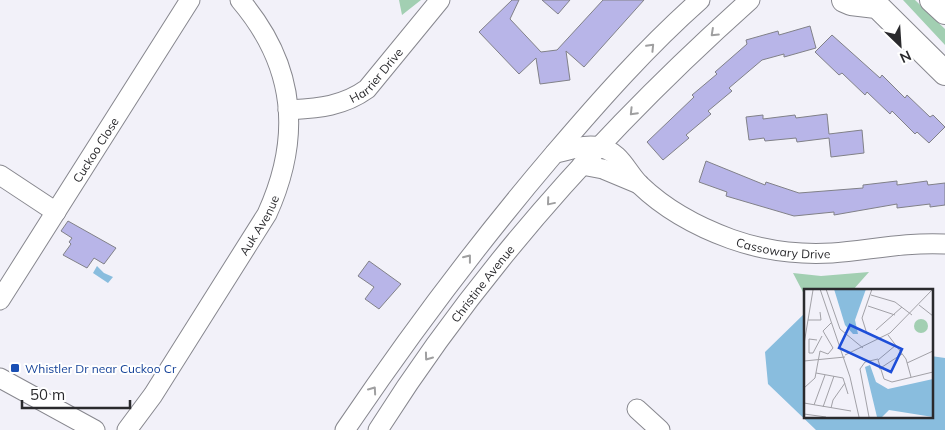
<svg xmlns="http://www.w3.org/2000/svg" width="945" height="430" viewBox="0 0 945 430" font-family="Mulish,sans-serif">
<rect width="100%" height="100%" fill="#f2f1f9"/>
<!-- green -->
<path fill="#a2cfb2" d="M399,0h22l-19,15z
M903,0h12l30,29v16z
M869,272l-16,18h-48v6l-12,-23 28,3z"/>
<!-- water -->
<path fill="#89bdde" d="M97,266l7,7 9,4 -5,6 -15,-10z
M805,313v103h126v-60l14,2v72h-129l-48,-46 -3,-32z"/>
<!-- building -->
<path fill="#b8b5e8" stroke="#818188" d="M512,0h7l-9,19 31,33 16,-2 46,-50h41l-60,67 -18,-16 4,29 -30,4 -4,-26 -17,16 -40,-42z
M542,0h28l-12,14z
M810,26l6,22 -32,9v-3l-22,6 -33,28 3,3 -24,20 3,3 -25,21 3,3 -26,22 -16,-18 47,-45 -2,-2 25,-21 -2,-2 32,-28 -1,-4 32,-9 1,4z
M832,35l48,43 2,-3 23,23 2,-3 23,22 3,-2 12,12 -16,16 -12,-11 -2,2 -23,-23 -2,3 -23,-22 -2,3 -23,-22 -3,2 -24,-23z
M827,114l2,20 33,-4 2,23 -33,4 -2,-19 -32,4 -1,-4 -31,3 -1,-3 -15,2 -3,-23 17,-2v4l32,-4 1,3z
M706,161l59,24 1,-3 33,11 64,-5v-3l34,-4v4l30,-4 1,4 17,-2v22l-15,2v-3l-33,4v-4l-63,11v-3l-40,4 -68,-20 1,-4 -28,-10z
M68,221l48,27 -12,16 -10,-6 -7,10 -24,-13 8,-11 -2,-2 3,-4 -11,-7z
M369,261l32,23 -22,25 -14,-10 9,-12 -16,-11z"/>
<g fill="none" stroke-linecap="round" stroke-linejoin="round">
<defs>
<g id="minor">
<path id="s1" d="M288,110c29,-2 54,-3 79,-21l73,-89"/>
<path id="s2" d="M555,153c14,-2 30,-10 44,-6 22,5 27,24 41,38 25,24 58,42 91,54 31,11 67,16 101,14 38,-3 74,-11 113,-9"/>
<path d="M582,165l21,4 36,15"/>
<path d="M0,175l56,37"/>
<path id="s3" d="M0,300l190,-300"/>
<path d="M0,378l95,52"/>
<path d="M637,409l23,21"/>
<path id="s4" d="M127,430l26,-35 114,-181c35,-77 29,-148 -27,-214"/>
<path d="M345,430c65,-96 134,-188 209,-276 46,-54 93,-107 146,-154"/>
<path id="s5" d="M378,430c101,-160 231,-304 372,-430"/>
</g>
<path id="major" d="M844,0l7,3 25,3
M871,0l74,73
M932,0l13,12"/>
</defs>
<!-- minor casing -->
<use href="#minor" stroke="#87878e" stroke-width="21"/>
<!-- major casing -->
<use href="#major" stroke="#87878e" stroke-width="26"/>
<!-- minor -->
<use href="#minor" stroke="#fff" stroke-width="19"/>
<!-- major -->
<use href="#major" stroke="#fff" stroke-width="24"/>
</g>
<!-- one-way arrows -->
<defs><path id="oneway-chevron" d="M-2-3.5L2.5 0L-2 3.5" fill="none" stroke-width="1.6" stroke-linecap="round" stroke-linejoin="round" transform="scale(1.25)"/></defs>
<g stroke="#9f9fa0">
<use href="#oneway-chevron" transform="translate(714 33) rotate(137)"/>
<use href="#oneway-chevron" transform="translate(651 47) rotate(-46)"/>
<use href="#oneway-chevron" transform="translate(633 112) rotate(134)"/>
<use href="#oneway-chevron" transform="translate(550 202) rotate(130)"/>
<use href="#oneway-chevron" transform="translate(468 258) rotate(-52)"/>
<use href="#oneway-chevron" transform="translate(428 357) rotate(126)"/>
<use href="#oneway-chevron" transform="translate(373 390) rotate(-55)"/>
</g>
<!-- markers -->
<rect fill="#1a4fb4" stroke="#fff" stroke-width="2" x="10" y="363" width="10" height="10" rx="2.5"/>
<g text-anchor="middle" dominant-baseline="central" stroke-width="4" stroke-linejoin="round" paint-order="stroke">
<!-- street labels -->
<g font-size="12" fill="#2a2a2d" stroke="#fff">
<text stroke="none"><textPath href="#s1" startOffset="99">Harrier Drive</textPath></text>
<text stroke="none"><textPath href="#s3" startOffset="178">Cuckoo Close</textPath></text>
<text stroke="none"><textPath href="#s4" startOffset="244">Auk Avenue</textPath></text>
<text stroke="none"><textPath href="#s2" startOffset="262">Cassowary Drive</textPath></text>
<text stroke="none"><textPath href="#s5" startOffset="180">Christine Avenue</textPath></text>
</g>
<!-- transit labels -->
<g font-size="12" fill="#164399" stroke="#fff" text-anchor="start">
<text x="25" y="368">Whistler Dr near Cuckoo Cr</text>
</g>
</g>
<!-- overview -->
<g transform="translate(804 289)">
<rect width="129" height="129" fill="#f2f1f9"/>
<path d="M110 37a7 7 0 1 1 14 0a7 7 0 1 1-14 0Z" fill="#a2cfb2"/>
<path d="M30,0h32l-11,31 3,14h-5l-8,-9zM66,76l6,17 12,7 45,-10v38l-44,-7 -7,7h-5l-12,-50z" fill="#89bdde"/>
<path fill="none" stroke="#a2a1a7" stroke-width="1" d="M16,0l30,88 9,40M22,0l14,40 23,19M67,6l24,7 17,13M115,16l14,11M64,17l27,9M4,31h13l-1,-8M72,41l26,-23M63,45l-5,-16 10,-29M84,46l18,24 5,18M13,51l-8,-1v14h4l9,-17M0,55l9,-54M92,56l-18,15 6,19 8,3 41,-10M41,66l45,-22 43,-44M0,72l41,-4M103,74l26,-12M75,80l23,-15M12,84l27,5 5,16M0,99l11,-10 5,-27 8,3 5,-6 -10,-17 8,-8M0,114l47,8M10,116l11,-30M19,118l11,-31M27,119l2,-8 12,-17M0,125l22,3M65,128l-9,-48 5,-7 13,-3"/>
<path fill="#1d4ed8" fill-opacity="0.15" stroke="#1d4ed8" stroke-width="2.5" d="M46,36l52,24 -11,23 -52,-24z"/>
<rect width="129" height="129" fill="none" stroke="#2a2a2d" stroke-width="2.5"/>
</g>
<!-- north arrow -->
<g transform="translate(900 45) rotate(155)" stroke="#ffffff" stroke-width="4" paint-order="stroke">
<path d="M0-4L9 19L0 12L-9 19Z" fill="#2a2a2d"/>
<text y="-8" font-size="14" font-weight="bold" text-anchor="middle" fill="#2a2a2d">N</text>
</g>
<!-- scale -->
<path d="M22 400v8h108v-8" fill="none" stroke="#2a2a2d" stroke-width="2.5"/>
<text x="30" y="400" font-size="15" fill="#2a2a2d" stroke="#ffffff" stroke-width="4" paint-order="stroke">50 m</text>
</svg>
